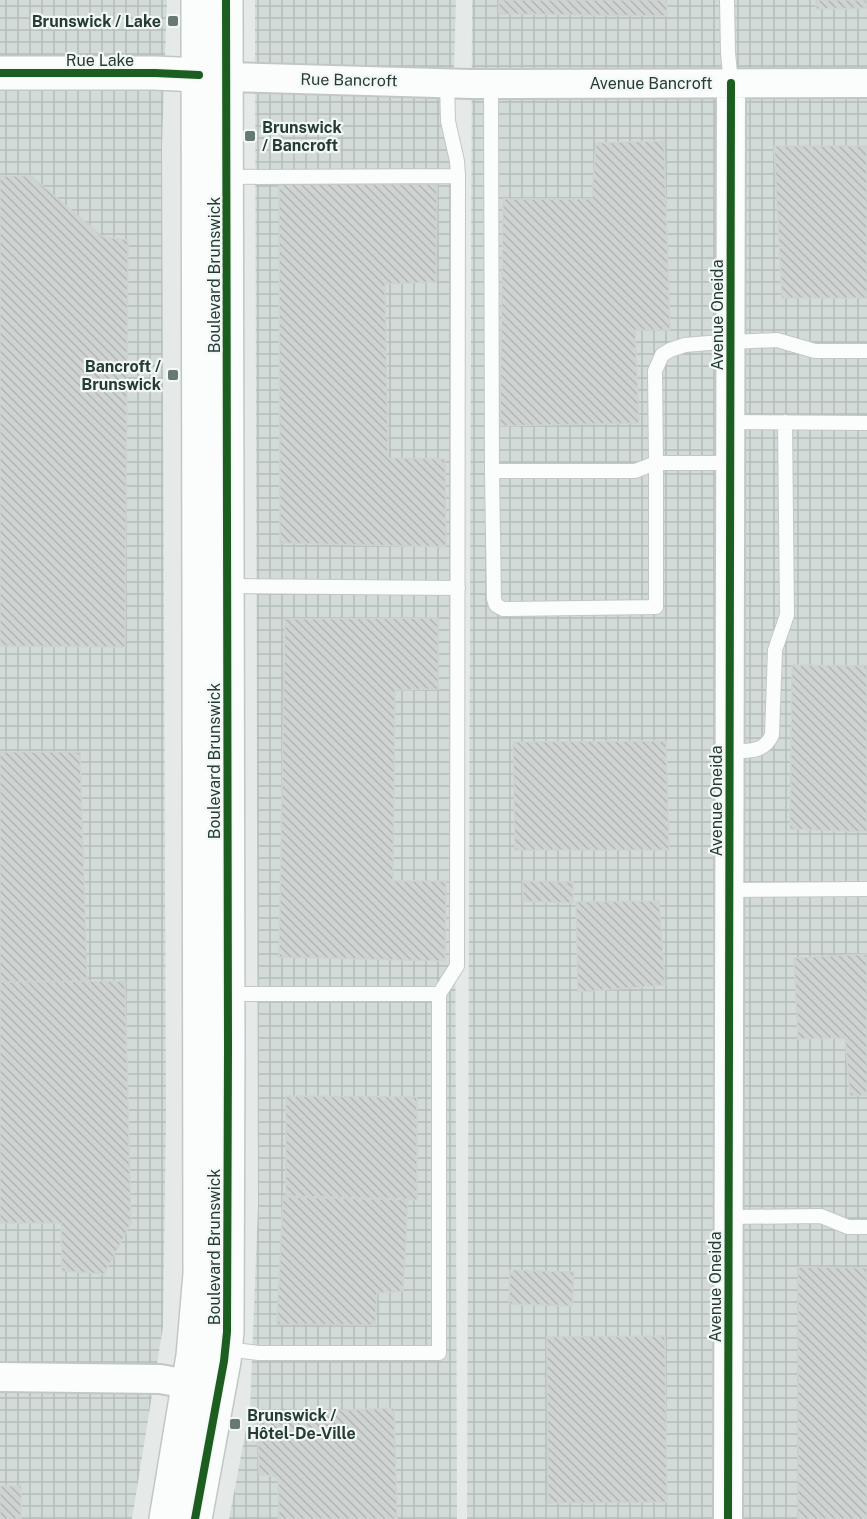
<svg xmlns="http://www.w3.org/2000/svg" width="867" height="1519" viewBox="0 0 867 1519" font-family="'Public Sans',sans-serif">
<defs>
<pattern id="industrial-grid" width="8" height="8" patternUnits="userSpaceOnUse" patternTransform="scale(1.5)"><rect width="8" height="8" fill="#d3dbd8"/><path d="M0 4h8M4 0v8" fill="none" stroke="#b5bdba"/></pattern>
<pattern id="building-back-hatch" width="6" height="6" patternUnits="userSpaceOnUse" patternTransform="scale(1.5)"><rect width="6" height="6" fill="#cfd3d2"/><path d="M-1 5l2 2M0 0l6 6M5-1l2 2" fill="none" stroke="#b2b6b5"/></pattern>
</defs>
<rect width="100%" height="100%" fill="#e5eae8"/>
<!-- industrial -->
<path fill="url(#industrial-grid)" d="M0,0h167l-5,146 4,972 -3,209 -31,192h-132z
M255,0h201l-3,105 4,1414h-228l21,-111 8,-202z
M472,0h395v1519h-400z"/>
<!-- building -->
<path fill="url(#building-back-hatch)" stroke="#cdd3d1" stroke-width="1.5" d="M499,0h168v16l-168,-2z
M816,0h51v8l-51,1z
M664,141l6,189h-35l4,93 -139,3 3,-227h89l4,-56z
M774,146h93v152h-85z
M0,176h31l72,61 25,3 -3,407 -125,-1z
M279,184h158l-1,98 -51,2 3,174 57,1 1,88 -166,-4z
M438,618v71l-43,1 -2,191h53l-1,80 -166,-4 6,-338z
M792,665l75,1v166l-77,-3z
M666,741l3,109h-154l-2,-108z
M0,752h80l7,229 -87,1z
M523,881l50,1v21l-50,-2z
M659,901l6,84 -87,7 -2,-90z
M867,954v141l-17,1 -5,-58 -47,1 -4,-81z
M125,981l6,242 -27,51 -42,-3 -1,-48h-61v-241z
M286,1096l131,1v103l-131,-3z
M283,1196l125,3 -5,92 -26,2 -2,32 -98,-1z
M798,1267l69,1v251h-69z
M510,1270l64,2 -2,34 -63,-2z
M665,1336l2,166 -119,1 -1,-166z
M394,1408l3,111h-118l-1,-42 -19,-3 -2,-60z
M0,1486h21v33h-21z"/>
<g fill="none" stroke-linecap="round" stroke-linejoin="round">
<defs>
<path id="lane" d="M727,0l1,53 3,30
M447,83l1,38 9,40 1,15
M491,84l1,387
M730,422l137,1
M656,463v144l-153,2 -7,-4 -2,-6 -2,-128h143z
M730,463h-74l-1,-92 7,-16 8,-5 15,-5 24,-2 68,-3 38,11h52
M228,586l230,2
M730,751c17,0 34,2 42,-16l3,-85 12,-35 -2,-193
M730,890l137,-1
M228,994h211
M729,1217l92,-1 27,11h19
M226,1349l33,4h180v-359l18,-28 1,-790 -231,1"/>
<path id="street" d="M227,77l244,7 396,-1
M0,1377l160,2 50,9
M728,1519l3,-1436"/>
<path id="secondary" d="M0,73h155l67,3
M166,1519l27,-163 7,-82 -2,-1274
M195,1519l29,-158 3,-29 1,-283 -2,-1049"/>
</defs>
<!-- lane casing -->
<use href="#lane" stroke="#c2c7c5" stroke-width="16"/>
<!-- street casing -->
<use href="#street" stroke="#c2c7c5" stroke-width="32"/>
<!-- secondary casing -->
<use href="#secondary" stroke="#c0c7c5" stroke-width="36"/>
<!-- lane -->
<use href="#lane" stroke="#fbfcfc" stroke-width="14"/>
<!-- street -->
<use href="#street" stroke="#fbfcfc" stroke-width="28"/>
<!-- secondary -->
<use href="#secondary" stroke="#fbfcfc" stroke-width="33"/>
<defs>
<path id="cycleway" d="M0,73h155l44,2
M195,1519l29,-158 3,-29 1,-283 -2,-1049
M728,1519l3,-1436"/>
</defs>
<!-- cycleway casing -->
<use href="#cycleway" stroke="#f3f8f6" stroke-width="11"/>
<!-- cycleway -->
<use href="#cycleway" stroke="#1b5e20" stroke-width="8"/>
</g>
<!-- markers -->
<g fill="#687874" stroke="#f3f8f6" stroke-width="2">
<rect x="167" y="15" width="12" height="12" rx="3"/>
<rect x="244" y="130" width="12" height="12" rx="3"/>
<rect x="167" y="369" width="12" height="12" rx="3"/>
<rect x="229" y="1418" width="12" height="12" rx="3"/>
</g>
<g text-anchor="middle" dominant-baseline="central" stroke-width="4.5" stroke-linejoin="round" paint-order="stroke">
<!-- poi labels -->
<g font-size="16" font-weight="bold" fill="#243b36" stroke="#f3f8f6" text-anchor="end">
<text x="161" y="21">Brunswick / Lake</text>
<text x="262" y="127" text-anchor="start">Brunswick<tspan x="262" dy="18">/ Bancroft</tspan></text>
<text x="161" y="366">Bancroft /<tspan x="161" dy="18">Brunswick</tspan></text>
<text x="247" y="1415" text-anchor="start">Brunswick /<tspan x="247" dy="18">Hôtel-De-Ville</tspan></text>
</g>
<!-- street labels -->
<g font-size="16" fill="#243b36" stroke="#f3f8f6">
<text x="100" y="60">Rue Lake</text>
<text transform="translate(349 80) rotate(1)">Rue Bancroft</text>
<text x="651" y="83">Avenue Bancroft</text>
<text transform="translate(214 275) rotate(-90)">Boulevard Brunswick</text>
<text transform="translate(717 315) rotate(-90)">Avenue Oneida</text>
<text transform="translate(214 761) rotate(-90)">Boulevard Brunswick</text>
<text transform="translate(716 801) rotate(-90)">Avenue Oneida</text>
<text transform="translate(214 1247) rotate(-90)">Boulevard Brunswick</text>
<text transform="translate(715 1287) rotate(-90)">Avenue Oneida</text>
</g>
</g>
</svg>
